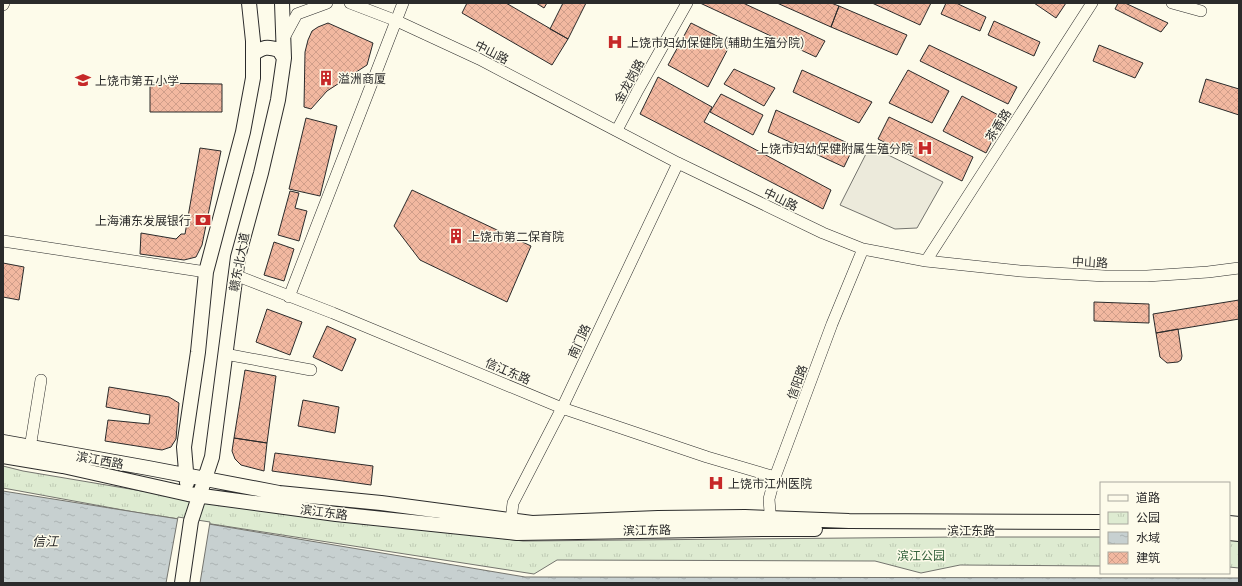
<svg xmlns="http://www.w3.org/2000/svg" width="1242" height="586" viewBox="0 0 1242 586" font-family="Manrope,'Noto Sans SC',sans-serif">
<defs>
<pattern id="park-tufts" width="24" height="20" patternUnits="userSpaceOnUse"><rect width="24" height="20" fill="#deebd1"/><path d="M3 7l-1-3M5 7V3M7 7l1-3M15 17l-1-3M17 17v-4M19 17l1-3" fill="none" stroke="#bfcab4"/></pattern>
<pattern id="water-ripples" width="26" height="14" patternUnits="userSpaceOnUse"><rect width="26" height="14" fill="#c7d0d0"/><path d="M2 4q2-2 4 0t4 0M15 11q2-2 4 0t4 0" fill="none" stroke="#abb3b3"/></pattern>
<pattern id="building-cross-hatch" width="8" height="8" patternUnits="userSpaceOnUse"><rect width="8" height="8" fill="#f2b8a0"/><path d="M0 0l8 8M0 8l8-8" fill="none" stroke="#d09e8a"/></pattern>
</defs>
<rect width="100%" height="100%" fill="#fdfbea"/>
<!-- park -->
<path fill="url(#park-tufts)" stroke="#74746e" d="M3,466l20,5 208,35 292,35 436,-4h142v29l-141,-1 -39,8 -46,-12 -318,-1 -23,14 -400,-62 -131,-24z
M1229,538h10v30l-10,-1z"/>
<!-- parking -->
<path fill="#eceadb" stroke="#74746e" d="M870,146l73,36 -26,46 -22,1 -55,-24z"/>
<!-- water -->
<path fill="url(#water-ripples)" stroke="#74746e" d="M3,491l188,30 334,56 714,1v5h-1236z"/>
<!-- pier -->
<path fill="#fdfbea" stroke="#74746e" d="M178,517l32,5 -10,61h-34z"/>
<!-- building -->
<path fill="url(#building-cross-hatch)" stroke="#2b2b2b" d="M467,3h39l62,36 -16,26 -90,-52z
M536,3h11l-3,5z
M563,3h23l-18,36 -18,-10z
M700,3h43l82,38 -9,16z
M777,3h54l8,3 -8,21z
M872,3h59l-11,22z
M946,3h10l30,14 -6,14 -39,-17z
M1034,3h32l-10,15z
M1118,3h7l43,20 -7,9 -46,-23z
M839,6l68,29 -10,20 -66,-28z
M994,21l46,21 -6,14 -46,-21z
M328,23l45,20 -6,22 -40,26 -16,18 -7,-2 1,-55 3,-12 4,-9 6,-4z
M691,23l40,20 -23,44 -40,-22z
M929,45l88,42 -9,17 -88,-43z
M1099,45l44,18 -8,15 -42,-17z
M734,69l41,19 -11,18 -40,-22z
M802,70l70,32 -13,21 -66,-31z
M908,70l41,21 -17,32 -43,-20z
M658,77l54,30 -8,15 127,68 -8,19 -183,-95z
M1206,79l33,10v26l-40,-13z
M150,83l72,1v28h-72z
M721,94l42,21 -10,20 -43,-23z
M962,96l42,22 -18,35 -43,-22z
M776,110l78,36 -10,21 -76,-35z
M889,117l84,40 -11,24 -84,-42z
M306,118l31,8 -17,70 -31,-7z
M200,148l21,3 -19,94 -6,12 -12,3 -44,-6 1,-21 35,6 5,-5h4z
M412,190l119,56 -24,56 -87,-42 -26,-34z
M290,191l9,2 -4,15 12,3 -8,30 -21,-6z
M274,242l20,7 -10,32 -20,-6z
M3,263l21,4 -5,33 -16,-3z
M1239,300v19l-83,14 -3,-19z
M1094,302l55,2v19l-55,-2z
M267,309l35,13 -12,33 -34,-13z
M327,326l29,13 -14,32 -29,-14z
M1178,329l4,27 -1,4 -3,2 -11,1 -7,-6 -4,-24z
M245,370l31,6 -9,67 -33,-5z
M109,387l60,10 10,6 -3,36 -5,8 -9,3 -57,-9 3,-21 41,4 1,-9 -44,-8z
M303,400l36,7 -4,26 -37,-7z
M234,438l33,5 -3,28 -23,-6 -6,-6 -3,-8z
M275,453l98,13 -2,19 -99,-14z"/>
<g fill="none" stroke-linecap="round" stroke-linejoin="round">
<defs>
<path id="minor" d="M350,3l47,18 82,38 199,104 145,70 40,16 63,12 94,10 85,5h42l61,-4 31,-4
M1172,3l29,8
M3,5l1,-2
M284,38l13,-24 30,-11
M617,130l21,-40 49,-87
M3,241l203,31
M926,261l166,-258
M235,275l98,38 229,95 145,49 68,20
M289,297l114,-294
M225,354l86,16
M30,448l11,-68
M771,525l-2,-26 6,-22 57,-153 31,-75
M513,528l-2,-8 2,-17 49,-95 116,-245"/>
<path id="major" d="M253,54c10,-7 14,-8 26,-4l5,8
M3,442l145,26 131,25 102,10 151,20 126,-5 87,-1 104,4 252,1
M3,456l60,10 125,28 148,20 181,19 245,-4h53
M187,483l-3,-36 14,-95 8,-80 37,-140 10,-54v-37l-4,-38
M1229,523l10,1
M1229,533l10,1
M182,583l9,-62 21,-64 26,-200 23,-84 17,-73 6,-42 -2,-55"/>
</defs>
<!-- minor casing -->
<use href="#minor" stroke="#2b2b2b" stroke-width="12"/>
<!-- major casing -->
<use href="#major" stroke="#2b2b2b" stroke-width="16"/>
<!-- minor -->
<use href="#minor" stroke="#fdfbea" stroke-width="11"/>
<!-- major -->
<use href="#major" stroke="#fdfbea" stroke-width="14"/>
</g>
<!-- icons -->
<defs>
<symbol id="hospital-bare" viewBox="-9 -9 18 18"><path d="M-5-5h3v3.5h4V-5h3V5h-3V1.5h-4V5h-3Z" fill="#c62828" stroke="#fdfbea" stroke-width="2.5" paint-order="stroke"/></symbol>
<symbol id="building-bare" viewBox="-9 -9 18 18"><path d="M-4-6H4V6H1V3H-1V6H-4ZM-2.5-4.3h1.7v1.8h-1.7ZM.8-4.3h1.7v1.8H.8ZM-2.5-1h1.7V.8h-1.7ZM.8-1h1.7V.8H.8Z" fill="#c62828" stroke="#fdfbea" stroke-width="2.5" paint-order="stroke"/></symbol>
<symbol id="school-bare" viewBox="-9 -9 18 18"><path d="M0-5L7-2L0 1L-7-2ZM-4 1L0 2.5L4 1V4Q0 6-4 4Z" fill="#c62828" stroke="#fdfbea" stroke-width="2.5" paint-order="stroke"/></symbol>
<symbol id="bank-bare" viewBox="-9 -9 18 18"><path d="M-6-4H6V4H-6ZM0-2.3a2.3 2.3 0 1 0 0 4.6a2.3 2.3 0 1 0 0-4.6Z" fill="#c62828" stroke="#fdfbea" stroke-width="2.5" paint-order="stroke"/></symbol>
</defs>
<g fill-rule="evenodd">
<use href="#hospital-bare" x="604" y="31" width="22" height="22"/>
<use href="#building-bare" x="315" y="67" width="22" height="22"/>
<use href="#school-bare" x="72" y="69" width="22" height="22"/>
<use href="#hospital-bare" x="914" y="137" width="22" height="22"/>
<use href="#bank-bare" x="192" y="209" width="22" height="22"/>
<use href="#building-bare" x="445" y="225" width="22" height="22"/>
<use href="#hospital-bare" x="705" y="472" width="22" height="22"/>
</g>
<g text-anchor="middle" dominant-baseline="central" stroke-width="3" stroke-linejoin="round" paint-order="stroke">
<!-- poi labels -->
<g font-size="12" fill="#2b2b2b" stroke="#fdfbea" text-anchor="start">
<text x="627" y="42">上饶市妇幼保健院(辅助生殖分院)</text>
<text x="338" y="78">溢洲商厦</text>
<text x="95" y="80">上饶市第五小学</text>
<text x="913" y="148" text-anchor="end">上饶市妇幼保健附属生殖分院</text>
<text x="191" y="220" text-anchor="end">上海浦东发展银行</text>
<text x="468" y="236">上饶市第二保育院</text>
<text x="728" y="483">上饶市江州医院</text>
</g>
<!-- street labels -->
<g font-size="12" fill="#2b2b2b" stroke="#fdfbea">
<text transform="translate(492 52) rotate(27)">中山路</text>
<text transform="translate(629 81) rotate(-61)">金龙岗路</text>
<text transform="translate(998 125) rotate(-57)">茶香路</text>
<text transform="translate(781 199) rotate(26)">中山路</text>
<text transform="translate(239 262) rotate(-79)">赣东北大道</text>
<text transform="translate(1090 262) rotate(3)">中山路</text>
<text transform="translate(579 341) rotate(-65)">南门路</text>
<text transform="translate(508 371) rotate(23)">信江东路</text>
<text transform="translate(797 382) rotate(-70)">信阳路</text>
<text transform="translate(100 460) rotate(10)">滨江西路</text>
<text transform="translate(324 512) rotate(7)">滨江东路</text>
<text transform="translate(647 530) rotate(-1)">滨江东路</text>
<text x="971" y="530">滨江东路</text>
</g>
<!-- park labels -->
<g font-size="12" fill="#34623c" stroke="#fdfbea">
<text x="921" y="555">滨江公园</text>
</g>
<!-- water labels -->
<g font-size="13" font-style="italic" fill="#2b2b2b" stroke="#fdfbea">
<text x="45" y="541">信江</text>
</g>
</g>
<!-- border -->
<rect width="1242" height="586" fill="none" stroke="#2b2b2b" stroke-width="8"/>
<!-- legend -->
<rect x="1100" y="482" width="130" height="92" fill="#fdfbea" stroke="#a9a89e"/>
<rect x="1108" y="495" width="20" height="6" fill="#fdfbea" stroke="#a9a89e"/>
<text x="1136" y="502" font-size="12" fill="#2b2b2b">道路</text>
<rect x="1108" y="512" width="20" height="12" fill="url(#park-tufts)" stroke="#a9a89e"/>
<text x="1136" y="522" font-size="12" fill="#2b2b2b">公园</text>
<rect x="1108" y="532" width="20" height="12" fill="url(#water-ripples)" stroke="#a9a89e"/>
<text x="1136" y="542" font-size="12" fill="#2b2b2b">水域</text>
<rect x="1108" y="552" width="20" height="12" fill="url(#building-cross-hatch)" stroke="#a9a89e"/>
<text x="1136" y="562" font-size="12" fill="#2b2b2b">建筑</text>
</svg>
